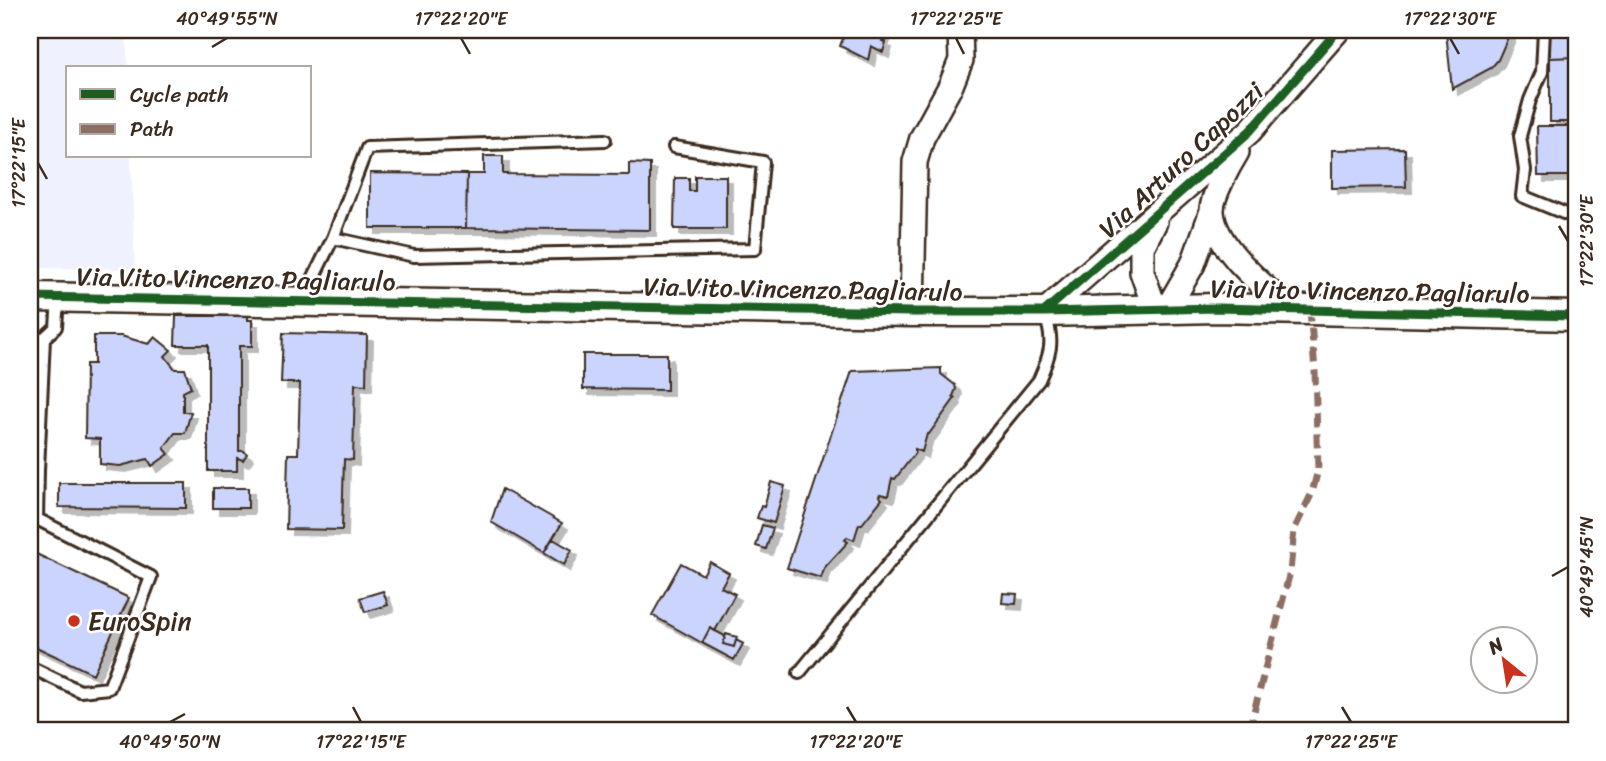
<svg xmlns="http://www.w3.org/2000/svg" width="1606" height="761" viewBox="0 0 1606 761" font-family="Sriracha,sans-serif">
<defs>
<filter id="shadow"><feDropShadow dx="6" dy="6" stdDeviation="0" flood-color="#0004"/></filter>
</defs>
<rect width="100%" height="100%" fill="#fff"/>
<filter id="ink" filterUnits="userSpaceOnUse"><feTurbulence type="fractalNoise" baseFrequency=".0143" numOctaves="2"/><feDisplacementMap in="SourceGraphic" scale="14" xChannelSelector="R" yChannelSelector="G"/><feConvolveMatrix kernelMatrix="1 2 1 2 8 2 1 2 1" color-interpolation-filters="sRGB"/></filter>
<g filter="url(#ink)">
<!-- built -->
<path fill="#eff2fe" d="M30,30h96l2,38h-60v88h63l4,113 -105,-1z"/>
<!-- building -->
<path fill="#cad4fc" stroke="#3b2a1e" stroke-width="2" filter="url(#shadow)" d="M840,30h46l-4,11 4,1 -3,10 -12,-6 -3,14 -28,-14 5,-13z
M1470,30h41l-13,30 -7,8 -39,21 -6,-57z
M1550,30h26v27l-26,1z
M1576,57v65h-26v-64z
M1537,126h39v50h-38z
M1405,149l1,38 -74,1v-38z
M484,156h19v18l126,1v-12l21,1v66l-184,-2 1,-54h17z
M370,173l97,1 -1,54h-96z
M695,176h31v53h-52l1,-51h14v13h6z
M176,316h72v4h4v26h-13v105h5l3,3 -4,6 -6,-2v13h-29v-126h-33z
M283,333l84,2 -1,50 -11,-1 -2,76 -9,-1 -2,71 -56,-1 2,-75h10l2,-71h-19z
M94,336h27l28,8 6,-7 16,13 -6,6 10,13h10l6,19 -8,4v20h8l-6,21h-10l-11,15 5,6 -17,12 -4,-7 -28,7 -20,-2v-25l-15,-1 1,-74h8z
M583,354h84v36l-84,-1z
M941,368v6l14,11 1,4 -3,7 2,2 -26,36h-2l-5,18 -7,-3v4l-20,26 -3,-1 -4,18 -8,-2 -1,2 3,3 -20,25h-3l-5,16 -7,-3 -2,3 3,2 -23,25 -4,11 -34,-10 65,-197z
M771,482l14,4 -11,37 -17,-5 4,-12 3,1z
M59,483h127v25l-127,-1z
M213,488h35v20h-35z
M502,489l60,34 -18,30 -53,-31z
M762,525l11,3 -7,21 -10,-3z
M553,539l19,11 -8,15 -20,-12z
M30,551l99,47 -36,76 -63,-30z
M710,562l19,11 -8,14 14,7 -20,37 -5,-3 -8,15 -50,-28 29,-52 22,12z
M383,591l5,14 -23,7 -5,-14z
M1003,593l14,1 -1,10 -14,-1z
M710,628l15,8 -2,8 11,3 2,-7 7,4 -9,16 -32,-17z
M726,634l11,3 -3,10 -11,-3z"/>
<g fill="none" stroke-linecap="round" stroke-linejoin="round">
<defs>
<path id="service" d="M1544,30l-2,42 -12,28 -10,36 5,34 -3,26 54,22
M333,238l81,18 341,-7 8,-87 -89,-15
M303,299l30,-61 34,-90 238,-8
M30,338h14l-6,132 -8,-1
M44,338l12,-11 2,-27
M30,667l50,24 29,-3 42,-111 -114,-58 1,-49
M799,673l240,-293c11,-25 16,-38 6,-65"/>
<path id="minor" d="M1237,152c-8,13 -26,45 -25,60 3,36 53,75 77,97
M1155,309l-13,-37v-25l13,-25
M1167,309l26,-45 19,-53
M912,312l3,-150 7,-24 29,-53 10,-25 -1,-30
M1044,312l206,-181 88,-101"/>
<path id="tertiary" d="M30,297l882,15h132l173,-4 359,8"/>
</defs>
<!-- service casing -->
<use href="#service" stroke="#3b2a1e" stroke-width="16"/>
<!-- minor casing -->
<use href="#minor" stroke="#3b2a1e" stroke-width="28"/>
<!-- tertiary casing -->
<use href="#tertiary" stroke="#3b2a1e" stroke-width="33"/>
<!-- service -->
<use href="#service" stroke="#fff" stroke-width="10"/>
<!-- minor -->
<use href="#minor" stroke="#fff" stroke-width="23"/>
<!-- tertiary -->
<use href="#tertiary" stroke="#fff" stroke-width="28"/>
<!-- quiet -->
<path stroke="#8d6e63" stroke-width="7" stroke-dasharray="14 7" stroke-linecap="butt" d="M1249,731l41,-159 4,-42 18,-37 6,-23 -3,-99 -5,-61"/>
<defs>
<path id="cycleway" d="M30,297l882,15h132l173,-4 359,8
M1044,312l206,-181 88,-101"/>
</defs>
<!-- cycleway casing -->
<use href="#cycleway" stroke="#fff" stroke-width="13"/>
<!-- cycleway -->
<use href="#cycleway" stroke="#1b5e20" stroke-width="9"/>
</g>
</g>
<!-- ticks -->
<path fill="none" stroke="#3b2a1e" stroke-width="2.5" d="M461,38l9,16M956,38l8,16M1450,38l9,16M212,47l15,-9M38,163l9,16M1559,226l9,15M1552,576l16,-9M353,707l8,15M847,707l9,15M1342,707l9,15M170,722l15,-8"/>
<!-- markers -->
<circle fill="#c8321e" stroke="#fff" stroke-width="2.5" cx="74" cy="621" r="7"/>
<g text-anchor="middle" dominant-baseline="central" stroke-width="5" stroke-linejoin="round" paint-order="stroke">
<!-- street labels -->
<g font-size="26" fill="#3b2a1e" stroke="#fff">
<text transform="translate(1181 160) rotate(-43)">Via Arturo Capozzi</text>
<text transform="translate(236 279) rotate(1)">Via Vito Vincenzo Pagliarulo</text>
<text transform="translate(803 289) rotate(1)">Via Vito Vincenzo Pagliarulo</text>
<text transform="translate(1370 291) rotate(1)">Via Vito Vincenzo Pagliarulo</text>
</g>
<!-- poi labels -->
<g font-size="26" fill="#3b2a1e" stroke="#fff" text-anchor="start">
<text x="88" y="621">EuroSpin</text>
</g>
</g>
<!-- margin -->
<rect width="1606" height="761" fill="none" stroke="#fff" stroke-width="77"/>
<!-- legend -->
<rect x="66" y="66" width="245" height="91" fill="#ffffff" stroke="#b1aaa5" stroke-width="2"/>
<rect x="80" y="89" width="35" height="10" fill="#1b5e20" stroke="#b1aaa5" stroke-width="2"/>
<text x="130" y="102" font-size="21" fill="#3b2a1e">Cycle path</text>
<rect x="80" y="124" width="35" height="10" fill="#8d6e63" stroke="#b1aaa5" stroke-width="2"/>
<text x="130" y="136" font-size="21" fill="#3b2a1e">Path</text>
<!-- north arrow -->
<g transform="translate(1504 660) rotate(330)"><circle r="33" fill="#ffffff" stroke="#b1aaa5" stroke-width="2"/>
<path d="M0-5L12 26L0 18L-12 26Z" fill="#c8321e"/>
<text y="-10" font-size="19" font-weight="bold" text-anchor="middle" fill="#3b2a1e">N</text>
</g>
<rect x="38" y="38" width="1530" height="684" fill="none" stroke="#3b2a1e" stroke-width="2.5"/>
<g font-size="18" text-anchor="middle" fill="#3b2a1e">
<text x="227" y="25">40°49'55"N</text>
<text x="461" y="25">17°22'20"E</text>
<text x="956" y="25">17°22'25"E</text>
<text x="1450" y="25">17°22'30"E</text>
<text transform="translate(19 163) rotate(-90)" y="6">17°22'15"E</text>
<text transform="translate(1587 241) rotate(-90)" y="6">17°22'30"E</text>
<text transform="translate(1587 567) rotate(-90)" y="6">40°49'45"N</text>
<text x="170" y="748">40°49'50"N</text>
<text x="361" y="748">17°22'15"E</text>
<text x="856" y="748">17°22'20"E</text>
<text x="1351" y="748">17°22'25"E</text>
</g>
</svg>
